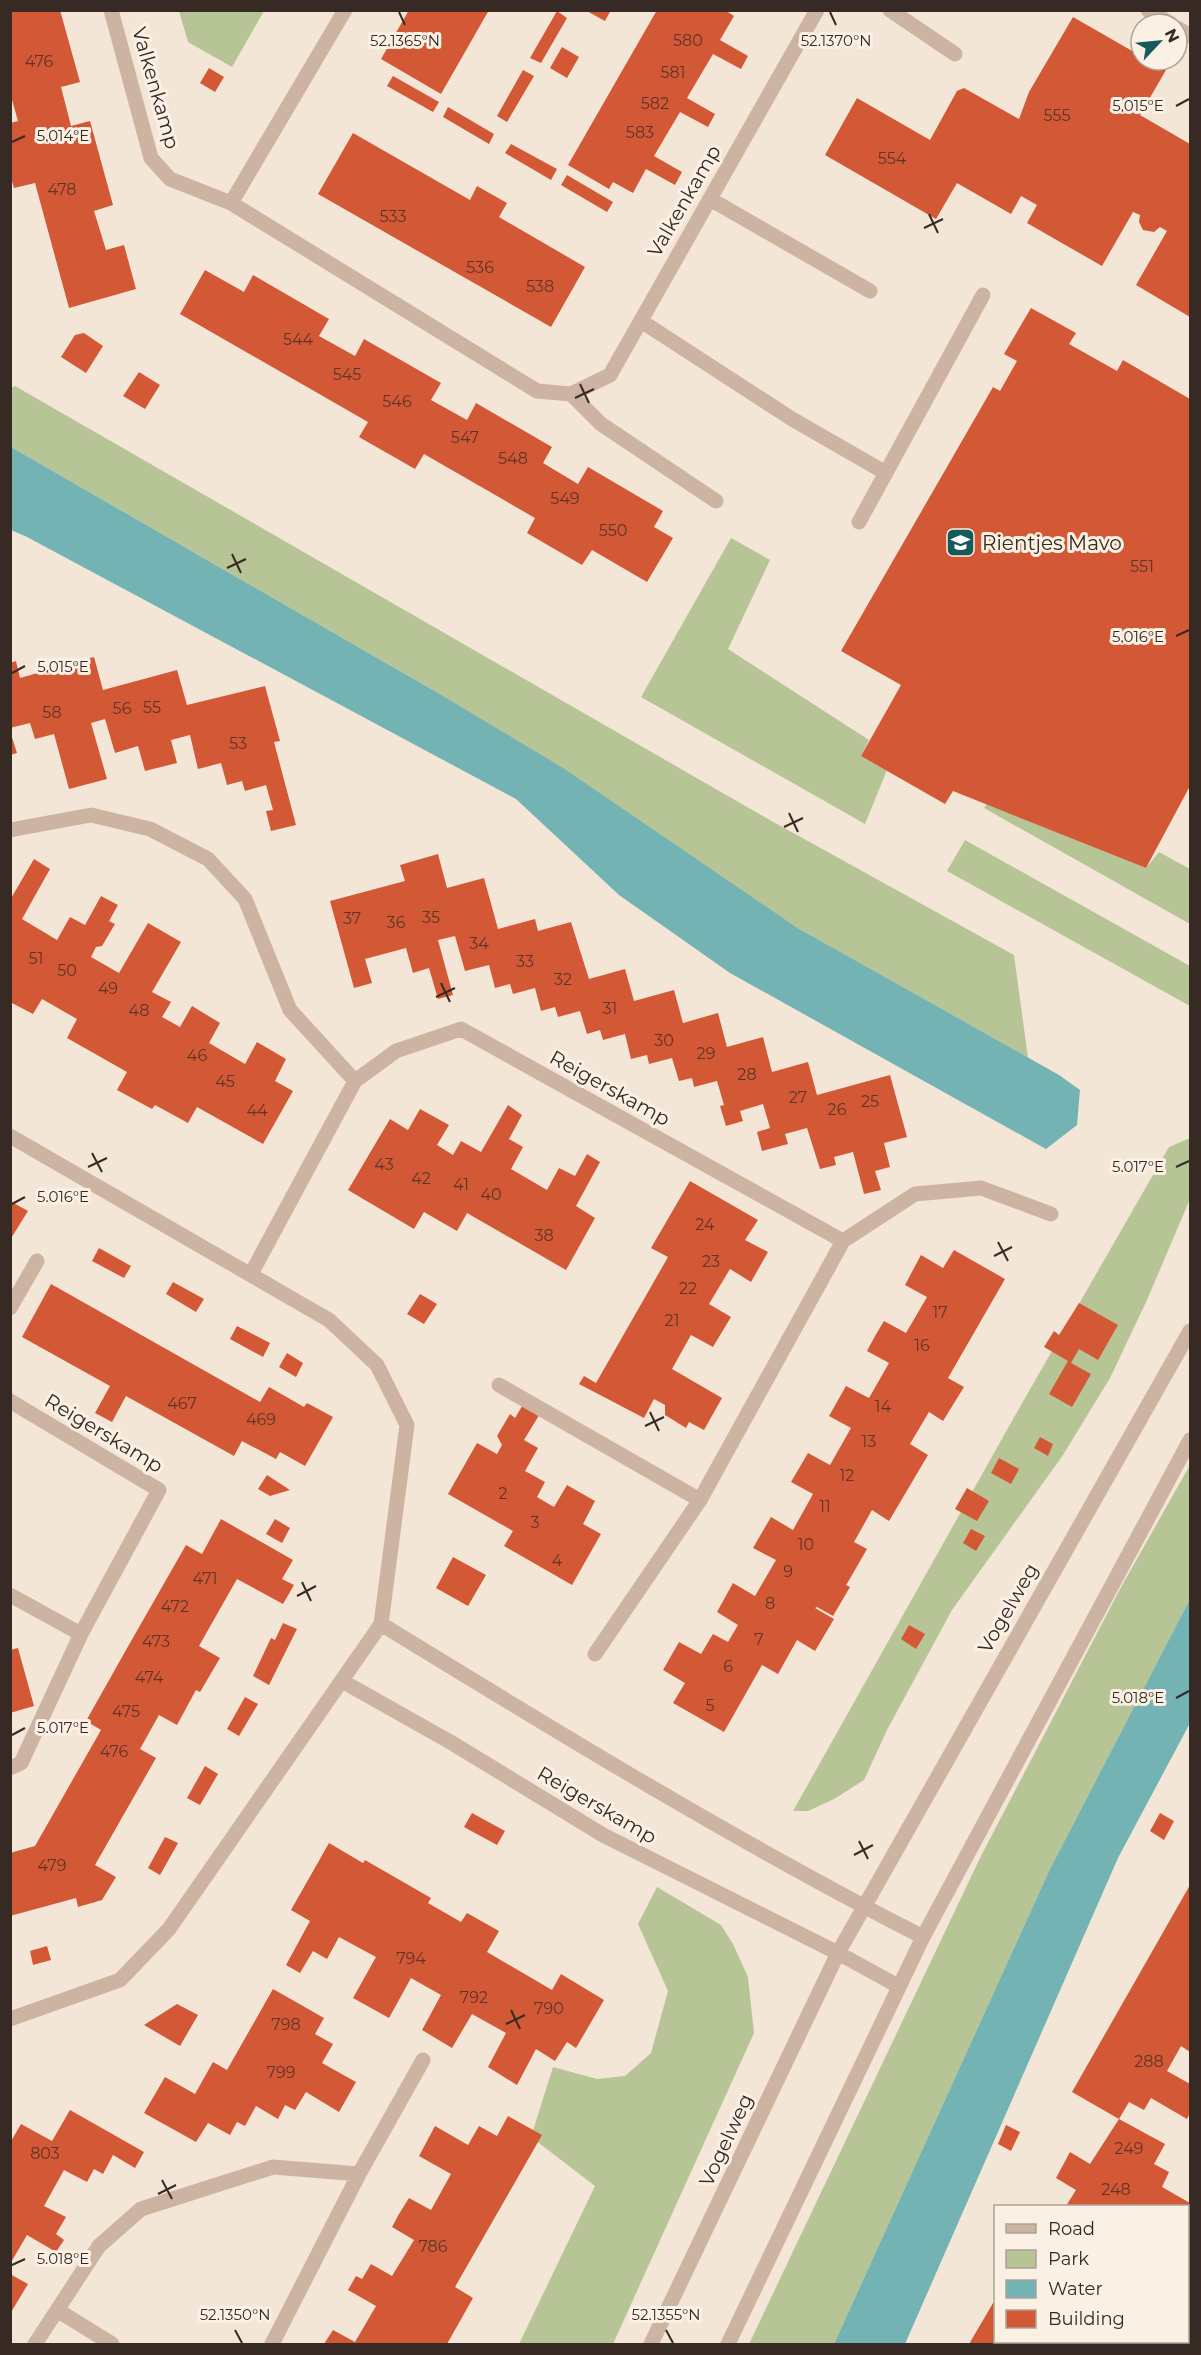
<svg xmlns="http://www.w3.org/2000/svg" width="1201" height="2355" viewBox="0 0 1201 2355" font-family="Montserrat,sans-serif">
<rect width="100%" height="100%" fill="#f4e6d7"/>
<!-- green -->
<path fill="#b6c496" d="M179,11v-1l85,1 -32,56 -44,-25z
M15,386l753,433 246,136 14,103 -232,-131 -365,-238 -420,-242v-59z
M731,538l39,22 -42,89 141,91 -8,16 26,14 -22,54 -224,-127z
M987,804l159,64 13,-16 31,17v55l-206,-116z
M965,840l225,126v40l-243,-135z
M1190,1138v61l-43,101 -37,78 -47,77 -111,155 -65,120 -23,50 -30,19 -26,12h-15l224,-399 152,-265z
M1190,1465v134l-140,270 -216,475h-85l231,-486 140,-269z
M657,1887l64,38 12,19 15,33 6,56 -141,311h-94l76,-158 -64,-49 22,-70 44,12 28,-3 26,-23 17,-62 -30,-67z"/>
<!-- water -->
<path fill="#73b3b4" d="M11,447l420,242 132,79 233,159 263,148 21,15 -3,35 -31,24 -316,-176 -111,-78 -103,-96 -489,-262 -16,-7z
M1190,1599v124l-72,135 -213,486h-71l216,-475z"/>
<!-- building -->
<path fill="#d35836" d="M10,10h50l20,72 -19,5 10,39 19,-5 23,84 -19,6 12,39 18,-5 12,44 -67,19 -34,-125 -21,5 -4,-14v-51l8,-2 -8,-28z
M409,10h80l-48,84 -60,-35z
M585,10h26l-6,11z
M657,10h68l9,6 -14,24 28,16 -7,13 -28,-15 -26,44 28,16 -7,13 -28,-15 -26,44 28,16 -7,13 -29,-16 -13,24 -20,-11 -4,7 -41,-24z
M557,11l10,7 -26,45 -11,-5z
M1073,17l68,39v4h7l18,10 -26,45 50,29v173l-54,-32 31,-54 -7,-4 -6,5 -11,-2 -4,-8 1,-7 -7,-3 -31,54 -75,-43 10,-18 -16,-9 -10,18 -54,-31 -21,36 -111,-64 32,-57 73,42 27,-49 7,-3 55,31 10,-27z
M562,47l17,10 -12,21 -17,-10z
M209,68l15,9 -9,15 -15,-9z
M523,70l11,6 -27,46 -10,-6z
M393,76l46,26 -6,10 -46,-26z
M448,107l46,27 -5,10 -46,-27z
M353,133l117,67 7,-14 30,17 -8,14 86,50 -34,60 -233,-133z
M511,144l46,25 -6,11 -46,-27z
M567,175l46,27 -6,10 -46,-27z
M205,270l39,22 9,-17 76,44 -10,17 36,20 9,-17 77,44 -10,17 36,20 9,-17 76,44 -9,16 35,21 10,-17 75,44 -9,16 19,11 -26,44 -55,-32 -10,15 -55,-32 8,-15 -111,-64 -9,15 -56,-32 9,-15 -188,-108z
M1031,308l45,25 -7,11 48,27 6,-11 67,39v387l-44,82 -193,-77 -8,13 -84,-48 40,-71 -60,-34 152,-264 7,4 17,-30 -13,-7z
M84,333l19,13 -17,27 -25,-16 14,-22z
M139,372l21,13 -15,24 -22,-13z
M94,657l9,33 74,-20 10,35 78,-19 15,55 -6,1 22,83 -25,6 -5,-20 7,-1 -7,-25 -21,6 -3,-10 -15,4 -6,-22 -23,6 -8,-34 -19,5 6,23 -32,8 -7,-25 -23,7 -10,-34 -14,4 16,56 -38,10 -15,-55 -19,5 -5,-16 -20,5v-65l6,-2 4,17z
M10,731l7,22 -7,2z
M438,854l9,34 37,-10 14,51 37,-10 3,12 33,-9 18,57 36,-10 9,32 40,-11 9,33 35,-10 9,34 36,-10 9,35 36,-10 9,33 73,-20 17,62 -23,6 6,24 -15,4 6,19 -17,4 -11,-42 -19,5 2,8 -16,4 -13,-41 -22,6 3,10 -26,7 -5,-19 13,-4 -7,-24 -23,7 3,10 -17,5 -6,-20 4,-1 -7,-24 -23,6 -2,-9 -13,3 -7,-23 -23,6 -2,-9 -16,4 -6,-25 -22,6 -3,-10 -13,4 -7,-23 -22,6 -3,-10 -14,4 -6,-23 -22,6 -3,-10 -15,4 -6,-23 -24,6 -10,-35 -17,4 15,55 -15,4 -9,-31 -16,5 -7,-25 -41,11 7,24 -18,5 -24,-87 75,-20 -5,-16z
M34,859l16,10 -28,50 35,21 13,-23 15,8 16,-29 17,9 -9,16 6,3 -13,22 -6,1 -5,10 28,16 29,-50 33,19 -29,50 19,10 -9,15 18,10 12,-21 28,17 -11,20 36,21 12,-22 29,17 -11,22 18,10 -30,53 -66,-37 -9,16 -33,-18 -3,4 -35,-19 10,-18 -60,-34 10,-19 -35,-20 -9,15 -23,-12v-102z
M508,1105l14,10 -13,24 14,8 -12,22 36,21 12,-22 16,8 12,-22 13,8 -24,44 19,12 -29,52 -99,-57 -10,18 -33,-19 -10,17 -66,-39 42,-71 18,11 12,-21 29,16 -12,20 16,10 8,-14 20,11z
M690,1181l68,39 -13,20 23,12 -17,30 -21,-13 -21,35 22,13 -18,30 -22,-12 -19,34 50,29 -18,32 -15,-8 -3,6 -21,-13v-10l-11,-6 -10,19 -65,-34 5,-8 12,7 72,-126 -17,-9z
M10,1201l18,10 -18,29z
M99,1248l32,18 -7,12 -32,-17z
M954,1250l51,29 -57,99 16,9 -21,34 -14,-9 -19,32 18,11 -39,66 -17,-11 -18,32 13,7 -19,33 -2,3 4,2 -17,29 -16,-9 -2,1 19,11 -19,32 -18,-11 -19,34 -16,-9 -38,67 -51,-29 12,-20 -22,-13 16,-28 22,12 12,-20 15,8 10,-17 -21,-13 16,-29 22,13 21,-36 -23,-12 18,-31 22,13 20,-36 -22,-12 17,-29 22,12 21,-37 -22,-12 17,-30 23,12 20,-35 -22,-12 8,-15 9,-15 22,12 21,-36 -22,-12 16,-30 22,13z
M173,1282l31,17 -8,13 -30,-18z
M51,1284l209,118 9,-15 35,20 3,-4 26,14 -28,49 -25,-14 -4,7 -34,-18 -8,15 -108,-60 -14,26 -17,-9 15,-27 -88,-49z
M420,1294l17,10 -13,20 -17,-10z
M1079,1303l39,22 -20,35 -19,-11 -8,14 20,11 -19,33 -23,-13 19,-33 -24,-14 10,-16 5,4z
M237,1326l33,17 -7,14 -33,-18z
M287,1353l16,10 -7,14 -17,-10z
M524,1403l17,9 -17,28 14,8 -13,23 20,11 -8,15 17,10 13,-22 28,16 -12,23 18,10 -29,51 -68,-39 9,-15 -65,-37 29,-51 20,11 5,-9 -5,-9 13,-22 5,4z
M1040,1437l13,7 -5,12 -14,-8z
M999,1458l20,11 -8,15 -20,-11z
M267,1475l23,15 -20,6 -12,-7z
M967,1488l22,13 -12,20 -22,-12z
M221,1519l72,41 -11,19 12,6 -11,19 -46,-25 -38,67 21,12 -20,34 -4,-2 -19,35 -18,-10 -19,34 16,9 -61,107 21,12 -14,23 -24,7 -2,-9 -66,18v-63l25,-7 66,-116 -15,-9 40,-71 60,-105 16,9z
M275,1519l15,9 -8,15 -16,-9z
M971,1529l14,7 -9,15 -13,-8z
M453,1557l33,18 -18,31 -32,-18z
M283,1623l14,6 -28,56 -16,-9 18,-38 4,2z
M909,1625l16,9 -9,15 -15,-10z
M18,1648l16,58 -24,7v-63z
M245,1697l13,7 -19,32 -12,-7z
M205,1766l13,8 -18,31 -13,-7z
M472,1813l33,18 -8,14 -33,-18z
M1160,1813l14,8 -10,19 -14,-9z
M165,1837l13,6 -18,32 -12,-7z
M329,1843l34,20 2,-3 66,38 -3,5 33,19 6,-9 32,18 -12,21 65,38 9,-16 43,26 -28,48 -9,-6 -12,19 -19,-12 -19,36 -29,-18 18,-34 -34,-19 -20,34 -30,-18 19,-35 -30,-17 -22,40 -36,-20 23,-41 -37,-20 -12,22 -14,-8 -13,22 -14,-8 24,-44 -19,-11z
M1190,1885v167l-9,-6 -14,25 23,13v29l-3,6 -36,-21 -7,12 -15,-8 -10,17 -47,-27z
M47,1946l4,14 -18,5 -3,-14z
M273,1989l51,29 -9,16 18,10 -11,19 34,19 -17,30 -33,-20 -11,18 -10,-5 -7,14 -22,-13 -11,20 -8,-4 -7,13 -22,-12 -12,19 -52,-29 21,-36 30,17 18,-32 14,8z
M177,2004l21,11 -18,31 -36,-21z
M70,2110l74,42 -9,16 -22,-13 -10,19 -9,-5 -7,13 -23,-12 -20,36 22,11 -10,17 8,6 -8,12 -29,-17 -17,29v-121l11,-19 31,17z
M508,2116l34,19 -87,152 18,11 -26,46h-123l9,-14 22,12 21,-36 -28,-16 8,-14 6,3 9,-15 21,12 22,-36 -22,-13 7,-13 10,-16 22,12 20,-36 -32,-18 16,-30 33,19 11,-19 18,10z
M1119,2119l46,25 -11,20 15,8 -7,15 28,16v15l-2,5v-17h-122l10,-16 -20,-12 14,-26 20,12z
M1006,2125l14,7 -9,19 -13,-7z
M10,2274l18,10 -18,30z
M996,2298v44h84l5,2h-116z
M1190,2322v22h-4l-5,-2h7v-14z"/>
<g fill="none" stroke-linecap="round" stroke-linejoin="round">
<!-- minor -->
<path stroke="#cdb4a2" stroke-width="15" d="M111,10l40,148 19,21 61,24 306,188 34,3 39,-19 207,-365
M890,10l65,44
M1148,10l23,14
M1177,28l13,8
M710,199l160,92
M231,203l114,-193
M641,321l151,98 94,54
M571,394l30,30 115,77
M859,522l124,-227
M10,830l81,-15 59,14 58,30 37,40 45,111 65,71
M10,1136l319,184 48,45 30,60 -26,199 -212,305 -49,51 -110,39
M251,1274l104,-193 41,-30 65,-22 382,212
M10,1308l27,-47
M499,1385l201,115
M10,1401l149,89 -78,144 -60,129 -11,5
M10,1595l71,39
M381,1624c178,109 356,218 542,313
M595,1654l105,-154 143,-259 72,-47 66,-6 70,26
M342,1681l110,62 151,92 235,118 60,33
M1188,2286l2,-5
M57,2310l55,34
M35,2344l64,-98 42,-37 132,-42 86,7
M272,2344l87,-170 64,-114
M651,2344l187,-391 352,-622
M728,2344l195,-407 267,-497
M1155,2344l2,-2"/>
</g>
<!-- ticks -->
<path fill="none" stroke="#372a25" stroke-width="2" d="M399,12l6,13M830,12l6,13M1176,106l13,-7M12,142l13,-6M929,214l9,19M924,228l19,-9M580,384l9,19M575,398l19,-9M232,554l9,19M227,568l19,-9M1176,636l13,-6M12,673l13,-7M789,813l9,19M784,827l19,-9M441,983l9,19M436,997l19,-9M92,1153l10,19M88,1167l19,-9M1176,1167l13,-6M12,1204l13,-7M998,1242l10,19M994,1256l18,-9M650,1412l9,19M645,1426l19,-9M302,1582l9,19M297,1596l19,-10M1176,1698l13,-7M12,1735l13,-7M859,1841l9,18M854,1855l19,-10M511,2010l9,19M506,2024l19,-9M162,2180l10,19M158,2194l18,-9M12,2265l13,-6M235,2330l7,13M666,2330l7,13"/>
<!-- icons -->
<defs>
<symbol id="school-square" viewBox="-11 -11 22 22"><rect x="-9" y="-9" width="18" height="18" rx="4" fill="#175a5c" stroke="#fbf0e4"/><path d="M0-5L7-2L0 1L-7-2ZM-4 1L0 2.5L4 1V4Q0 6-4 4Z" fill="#fff"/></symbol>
</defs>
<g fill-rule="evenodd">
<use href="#school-square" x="944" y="526" width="33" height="33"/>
</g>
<g text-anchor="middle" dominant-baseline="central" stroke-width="6" stroke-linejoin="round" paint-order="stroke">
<!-- number labels -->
<g font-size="16" fill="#5e3629">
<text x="688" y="40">580</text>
<text x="39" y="61">476</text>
<text x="673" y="72">581</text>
<text x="655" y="103">582</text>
<text x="1057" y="115">555</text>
<text x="640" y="132">583</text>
<text x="892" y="158">554</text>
<text x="62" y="189">478</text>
<text x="393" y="216">533</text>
<text x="480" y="267">536</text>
<text x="540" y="286">538</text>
<text x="298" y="339">544</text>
<text x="347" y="374">545</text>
<text x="397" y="401">546</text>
<text x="465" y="437">547</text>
<text x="513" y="458">548</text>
<text x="565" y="498">549</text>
<text x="613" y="530">550</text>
<text x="1142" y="566">551</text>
<text x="152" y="707">55</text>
<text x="122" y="708">56</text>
<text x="52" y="712">58</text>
<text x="238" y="743">53</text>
<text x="431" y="917">35</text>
<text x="352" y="918">37</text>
<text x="396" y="922">36</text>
<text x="479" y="943">34</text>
<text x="36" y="958">51</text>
<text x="525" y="961">33</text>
<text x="67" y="970">50</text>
<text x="563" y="979">32</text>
<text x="108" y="988">49</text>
<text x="610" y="1008">31</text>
<text x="139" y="1010">48</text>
<text x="664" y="1040">30</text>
<text x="706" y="1053">29</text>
<text x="197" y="1055">46</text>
<text x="747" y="1074">28</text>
<text x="225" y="1081">45</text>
<text x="798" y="1097">27</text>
<text x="870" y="1101">25</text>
<text x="837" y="1109">26</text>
<text x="257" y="1110">44</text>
<text x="384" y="1164">43</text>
<text x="421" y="1178">42</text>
<text x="461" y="1184">41</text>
<text x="491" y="1194">40</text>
<text x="705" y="1224">24</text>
<text x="544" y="1235">38</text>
<text x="711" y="1261">23</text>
<text x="688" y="1288">22</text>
<text x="940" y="1312">17</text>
<text x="672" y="1320">21</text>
<text x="922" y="1345">16</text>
<text x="182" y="1403">467</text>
<text x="883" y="1406">14</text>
<text x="261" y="1419">469</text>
<text x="869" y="1441">13</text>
<text x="847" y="1475">12</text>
<text x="503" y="1493">2</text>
<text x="825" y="1506">11</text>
<text x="535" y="1522">3</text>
<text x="806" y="1544">10</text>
<text x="557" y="1560">4</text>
<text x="788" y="1571">9</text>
<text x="205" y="1578">471</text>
<text x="770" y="1603">8</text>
<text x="175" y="1606">472</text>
<text x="759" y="1639">7</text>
<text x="156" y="1641">473</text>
<text x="728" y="1666">6</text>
<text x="149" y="1677">474</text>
<text x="710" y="1705">5</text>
<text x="126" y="1711">475</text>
<text x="114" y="1751">476</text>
<text x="52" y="1865">479</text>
<text x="411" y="1958">794</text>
<text x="474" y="1997">792</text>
<text x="549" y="2008">790</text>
<text x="286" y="2024">798</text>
<text x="1149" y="2061">288</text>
<text x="281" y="2072">799</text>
<text x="1129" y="2148">249</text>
<text x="45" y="2153">803</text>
<text x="1116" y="2189">248</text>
<text x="433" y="2246">786</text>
</g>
<!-- street labels -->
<g font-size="20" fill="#372a25" stroke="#fbf0e4">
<text transform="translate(156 88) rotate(74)">Valkenkamp</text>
<text transform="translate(684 201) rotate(-60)">Valkenkamp</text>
<text transform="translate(610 1088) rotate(29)">Reigerskamp</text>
<text transform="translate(104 1433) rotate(31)">Reigerskamp</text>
<text transform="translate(1008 1608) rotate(-60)">Vogelweg</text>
<text transform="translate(597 1805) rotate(30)">Reigerskamp</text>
<text transform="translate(726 2140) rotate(-65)">Vogelweg</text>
</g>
<!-- poi labels -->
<g font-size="20" fill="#372a25" stroke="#fbf0e4" text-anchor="start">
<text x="982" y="543">Rientjes Mavo</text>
</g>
</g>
<g font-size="15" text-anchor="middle" fill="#372a25" stroke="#fbf0e4" stroke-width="6" stroke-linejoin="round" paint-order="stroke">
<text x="836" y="46">52.1370°N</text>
<text x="405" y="46">52.1365°N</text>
<text x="1138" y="111">5.015°E</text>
<text x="63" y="141">5.014°E</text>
<text x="1138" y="642">5.016°E</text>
<text x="63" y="672">5.015°E</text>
<text x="1138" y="1172">5.017°E</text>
<text x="63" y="1202">5.016°E</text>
<text x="1138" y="1703">5.018°E</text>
<text x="63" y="1733">5.017°E</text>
<text x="63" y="2264">5.018°E</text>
<text x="235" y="2320">52.1350°N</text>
<text x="666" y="2320">52.1355°N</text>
</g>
<!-- border -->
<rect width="1201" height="2355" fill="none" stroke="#372a25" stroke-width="24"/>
<!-- legend -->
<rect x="994" y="2205" width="195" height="138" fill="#fbf0e4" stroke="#ada198" stroke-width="1.5"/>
<rect x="1006" y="2224" width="30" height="9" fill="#cdb4a2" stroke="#ada198" stroke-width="1.5"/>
<text x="1048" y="2235" font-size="18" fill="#372a25">Road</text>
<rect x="1006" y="2250" width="30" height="18" fill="#b6c496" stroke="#ada198" stroke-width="1.5"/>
<text x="1048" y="2265" font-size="18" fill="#372a25">Park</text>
<rect x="1006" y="2280" width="30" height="18" fill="#73b3b4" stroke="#ada198" stroke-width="1.5"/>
<text x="1048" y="2295" font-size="18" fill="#372a25">Water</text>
<rect x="1006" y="2310" width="30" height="18" fill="#d35836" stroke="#ada198" stroke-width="1.5"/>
<text x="1048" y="2325" font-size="18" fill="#372a25">Building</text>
<!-- north arrow -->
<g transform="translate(1159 42) rotate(64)"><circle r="28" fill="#fbf0e4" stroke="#ada198" stroke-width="1.5"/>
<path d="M0-4.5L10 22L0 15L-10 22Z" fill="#175a5c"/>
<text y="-9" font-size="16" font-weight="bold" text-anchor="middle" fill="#372a25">N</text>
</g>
</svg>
